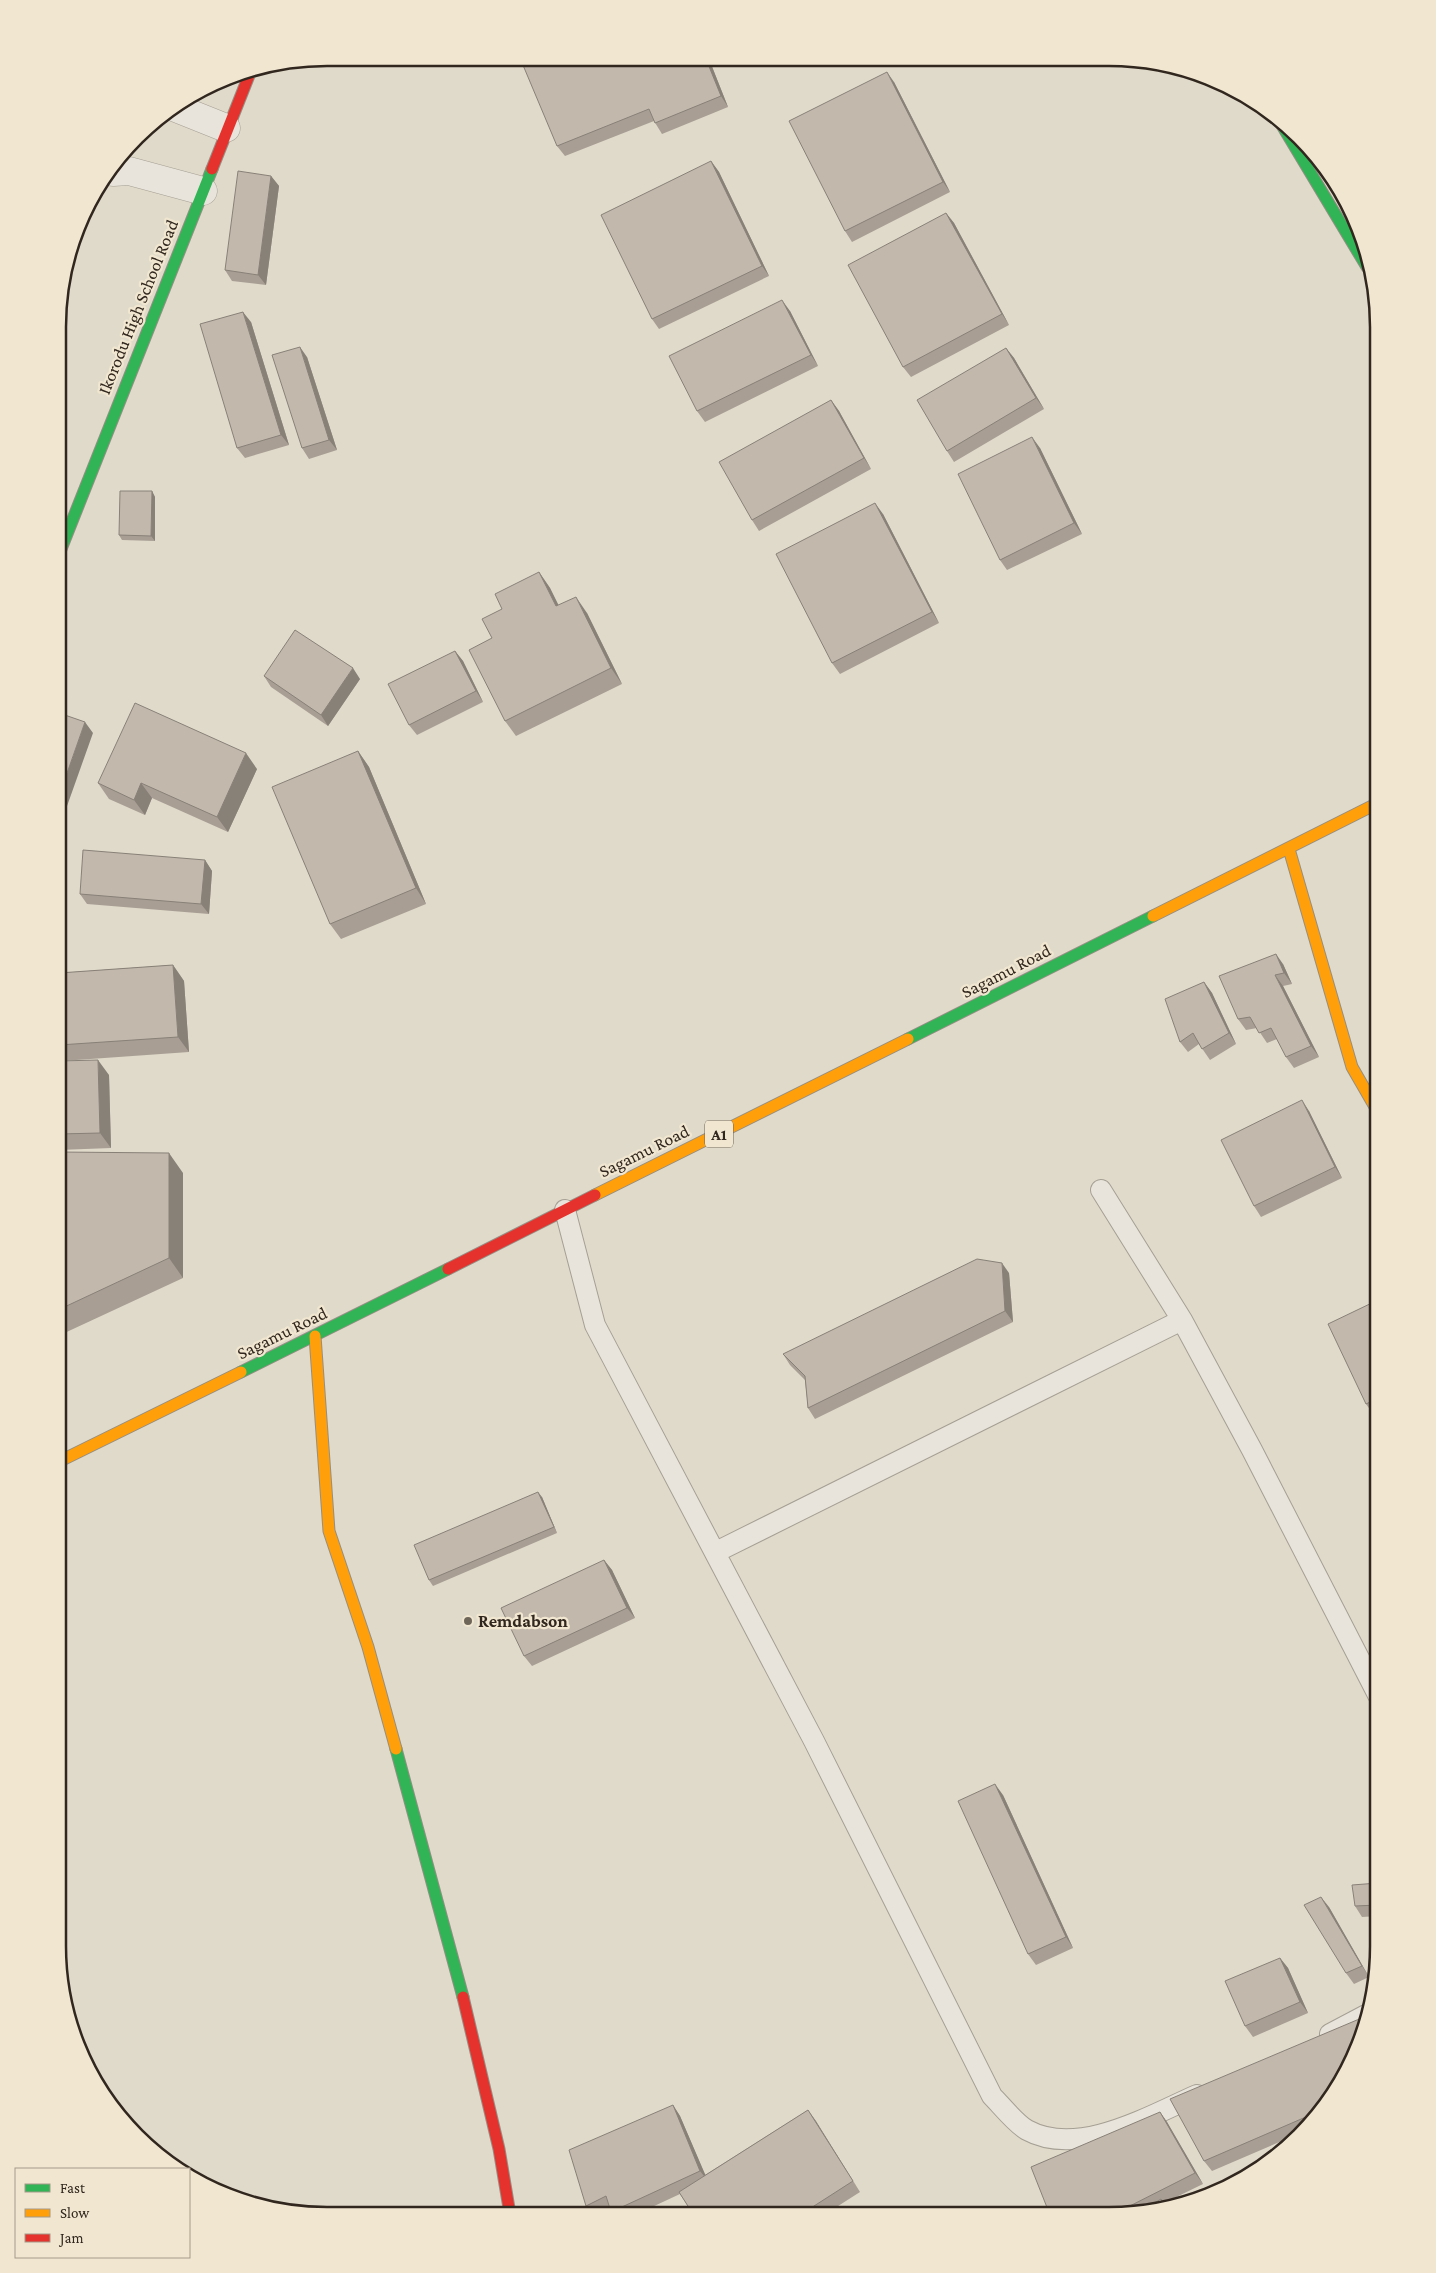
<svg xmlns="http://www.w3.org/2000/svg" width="1436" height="2273" viewBox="0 0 1436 2273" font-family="'Crimson Pro',serif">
<rect width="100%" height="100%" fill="#e0daca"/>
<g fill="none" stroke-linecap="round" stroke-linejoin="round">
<defs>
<path id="lane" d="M1101,1190l81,130 70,130 126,245
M565,1210l30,115 219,416 178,355c9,9 24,28 35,34 51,28 122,-14 170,-35
M716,1552l466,-232
M1330,2034l36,-19"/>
<path id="street" d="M176,108l50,20
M113,172l16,-1 74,20"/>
<path id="fast" d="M1277,117l90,150
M59,554l153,-385
M908,1039l245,-123
M241,1372l207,-103
M396,1749l67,248"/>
<path id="slow" d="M1289,849l63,218 26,45
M1153,916l225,-113
M595,1195l313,-156
M315,1336l14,195 39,116 28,102
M58,1462l183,-90"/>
<path id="jam" d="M212,169l38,-96
M448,1269l147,-74
M463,1997l36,152 11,65"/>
</defs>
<!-- lane casing -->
<use href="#lane" stroke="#a59f94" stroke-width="22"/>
<!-- street casing -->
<use href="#street" stroke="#a59f94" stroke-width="29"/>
<!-- fast casing -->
<use href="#fast" stroke="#948e84" stroke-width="13"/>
<!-- slow casing -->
<use href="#slow" stroke="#948e84" stroke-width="13"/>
<!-- jam casing -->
<use href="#jam" stroke="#948e84" stroke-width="13"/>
<!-- lane -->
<use href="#lane" stroke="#e8e4db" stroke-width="20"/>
<!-- street -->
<use href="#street" stroke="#e8e4db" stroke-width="28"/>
<!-- fast -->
<use href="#fast" stroke="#30b455" stroke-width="11"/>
<!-- slow -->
<use href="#slow" stroke="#ff9f0a" stroke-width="11"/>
<!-- jam -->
<use href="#jam" stroke="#e5322d" stroke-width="11"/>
</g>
<!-- wall -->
<path fill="#a89e94" d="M637,58l72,1 19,48 -66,27 -8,-13 -89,35 -8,-10 75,-86z
M894,82l56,110 -98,50 -7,-11z
M711,161l8,11 50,104 -110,53 -7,-10z
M271,176l8,10 -13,99 -34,-4 -7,-11z
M946,213l8,10 55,102 -98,52 -8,-10z
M790,311l28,55 -113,56 -8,-11z
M251,322l38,123 -44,13 -8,-10z
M1006,348l8,10 30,51 -90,53 -7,-11z
M307,357l30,93 -28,9 -7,-11z
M831,400l8,11 32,58 -112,62 -7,-11z
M1040,448l42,86 -75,36 -7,-10z
M152,491l3,6v44l-33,-1 -3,-5z
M883,514l56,109 -99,51 -8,-11z
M539,572l11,16 8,17 29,8 35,71 -106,52 -11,-15 -13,-83 10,-29z
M455,651l8,10 20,41 -66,33 -8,-10z
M264,676l96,3 -32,47 -57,-39z
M358,751l11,16 57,137 -85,35 -11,-15z
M257,769l-29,63 -76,-34 -7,17 -36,-16 -11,-16z
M205,860l7,11 -3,43 -122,-10 -7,-10z
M1283,964l9,20 -9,2 36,71 -25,11 -8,-11 -9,-18 -10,4 -10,-15 -11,2 -8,-11z
M173,965l11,16 5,71 -127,9 47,14 2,73 -52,2v-177z
M1204,982l8,11 24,51 -26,16 -11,-16 -11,8 -8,-10z
M1309,1111l33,67 -81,39 -7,-11z
M59,1152l124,21v105l-125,58z
M1009,1273l4,49 -198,97 -7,-11 -3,-28 -15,-15 -7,-11z
M1378,1300v113l-4,2 -8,-11z
M542,1497l15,36 -124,53 -4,-6z
M604,1560l8,10 23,48 -103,48 -8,-10z
M1003,1795l70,153 -37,17 -8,-11z
M1378,1883v33l-16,1 -7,-11z
M1329,1907l40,70 -15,7 -8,-11z
M1280,1958l8,10 20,45 -55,24 -8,-11z
M1364,2017l1,2 -7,30 -35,61 -25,24 -86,37 -8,-10z
M673,2105l7,11 25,59 103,-65 52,82 -36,23 -131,-1 -13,-20 -43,20h-24l-3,-6 -12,6h-6l-6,-8z
M1160,2112l7,10 36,62 -39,19v2l-55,11z"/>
<!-- shaded-wall -->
<path fill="#888178" d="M706,59h3l19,48 -7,-11z
M887,72l7,10 56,110 -7,-10z
M711,161l8,11 50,104 -7,-10z
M271,176l8,10 -13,99 -8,-10z
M946,213l8,10 55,102 -7,-11z
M782,300l8,11 28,55 -7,-11z
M243,312l8,10 38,123 -8,-10z
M300,347l7,10 30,93 -8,-10z
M1006,348l8,10 30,51 -8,-11z
M831,400l8,11 32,58 -7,-11z
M1032,437l8,11 42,86 -8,-11z
M152,491l3,6v44l-4,-5z
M875,503l8,11 56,109 -7,-11z
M539,572l11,16 17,34 -11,-16z
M576,597l11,16 35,71 -11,-16z
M455,651l8,10 20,41 -7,-11z
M353,668l7,11 -32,47 -7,-11z
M85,722l8,11 -32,90 -2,-3v-24z
M358,751l11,16 57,137 -10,-16z
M246,753l11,16 -29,63 -11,-15z
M141,783l11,15 -7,17 -11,-15z
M205,860l7,11 -3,43 -8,-10z
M1276,954l7,10 9,20 -8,-11z
M173,965l11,16 5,71 -11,-15z
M1275,975l8,11 36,71 -8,-11z
M1204,982l8,11 24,51 -7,-11z
M98,1060l11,15 2,73 -11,-15z
M1302,1100l7,11 33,67 -7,-11z
M169,1153l14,20v105l-14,-20z
M1002,1263l7,10 4,49 -8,-11z
M538,1492l4,5 15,36 -3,-6z
M604,1560l8,10 23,48 -8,-10z
M995,1784l8,11 70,153 -7,-11z
M1321,1897l8,10 40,70 -7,-11z
M1280,1958l8,10 20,45 -8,-11z
M673,2105l7,11 28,65 -8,-10z
M808,2110l8,11 44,71 -7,-11z
M1160,2112l7,10 36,62 -8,-11z"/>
<!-- building -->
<path fill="#c3b8ac" stroke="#888178" d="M520,58h109l1,3 7,-3 69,1 15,37 -66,27 -6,-14 -92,37z
M887,72l56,110 -98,49 -56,-110z
M711,161l51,105 -110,53 -51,-104z
M238,171l33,5 -13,99 -33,-5z
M946,213l56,101 -99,53 -55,-102z
M782,300l29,55 -114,56 -28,-55z
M243,312l38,123 -44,13 -37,-124z
M300,347l29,93 -27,8 -30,-93z
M1006,348l30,50 -89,53 -30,-51z
M831,400l33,58 -112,62 -33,-58z
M1032,437l42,86 -74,37 -42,-86z
M120,491h32l-1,45 -32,-1z
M875,503l57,109 -100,51 -56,-109z
M539,572l17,34 20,-9 35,71 -106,53 -36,-71 23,-12 -10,-19 20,-10 -7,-15z
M295,630l58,38 -32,47 -57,-39z
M455,651l21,40 -67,34 -21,-41z
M135,703l111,50 -29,64 -76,-34 -7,17 -36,-17z
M59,713l26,9 -26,74z
M358,751l58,137 -86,36 -58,-137z
M83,850l122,10 -4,44 -121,-10z
M1276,954l8,19 -9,2 36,71 -25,11 -15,-29 -12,5 -9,-16 -12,2 -19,-43z
M173,965l5,72 -119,8v-72z
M1204,982l25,51 -27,16 -9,-16 -13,9 -15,-43z
M98,1060l2,73 -41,1v-73z
M1302,1100l33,67 -81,39 -33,-66z
M59,1152l110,1v105l-111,52z
M977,1259l25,4 3,48 -197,97 -3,-32 -22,-22z
M1378,1300v98l-12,6 -38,-80z
M1378,1416v10l-4,-8z
M538,1492l16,35 -125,53 -15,-35z
M604,1560l23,48 -103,48 -23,-48z
M995,1784l71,153 -38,17 -70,-153z
M1378,1883v22l-23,1 -3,-21z
M1321,1897l41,69 -16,7 -42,-68z
M1280,1958l20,44 -55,24 -20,-45z
M1364,2017l1,3 -7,29 -36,61 -118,51 -34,-62z
M673,2105l27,66 -89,41 -5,-16 -20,10 -17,-56z
M808,2110l45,71 -53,34 -107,-1 -14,-22z
M1160,2112l35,61 -83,42h-62l-19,-48z
M1161,2199l3,6 -20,4z"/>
<!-- markers -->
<circle fill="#6f665a" stroke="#f1e7d1" stroke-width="2" cx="468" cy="1621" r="5"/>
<g text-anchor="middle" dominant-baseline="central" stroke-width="4.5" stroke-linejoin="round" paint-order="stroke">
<!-- shield labels -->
<rect fill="#f1e7d1" stroke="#6b6154" stroke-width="1" x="705" y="1120.5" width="28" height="27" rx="4"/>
<g font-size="16" font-weight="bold" fill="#32271e">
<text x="719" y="1134">A1</text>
</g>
<!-- street labels -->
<g font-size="18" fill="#32271e" stroke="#f1e7d1">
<text transform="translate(138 307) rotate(-68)">Ikorodu High School Road</text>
<text transform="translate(1006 971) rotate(-27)">Sagamu Road</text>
<text transform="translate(644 1151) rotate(-26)">Sagamu Road</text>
<text transform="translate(282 1333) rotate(-26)">Sagamu Road</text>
</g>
<!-- poi labels -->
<g font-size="18" font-weight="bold" fill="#32271e" stroke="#f1e7d1" text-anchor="start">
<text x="478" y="1621">Remdabson</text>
</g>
</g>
<!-- crop -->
<path d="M0 0H1436V2273H0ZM327 66H1109A261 261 0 0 1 1370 327V1946A261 261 0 0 1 1109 2207H327A261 261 0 0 1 66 1946V327A261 261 0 0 1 327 66Z" fill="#f1e7d1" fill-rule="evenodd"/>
<path fill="none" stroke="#32271e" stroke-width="2.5" d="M327 66H1109A261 261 0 0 1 1370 327V1946A261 261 0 0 1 1109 2207H327A261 261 0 0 1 66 1946V327A261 261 0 0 1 327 66Z"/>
<!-- legend -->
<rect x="15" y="2168" width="175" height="90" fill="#f1e7d1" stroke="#a59a89"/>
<rect x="25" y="2184" width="25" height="8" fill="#30b455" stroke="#a59a89"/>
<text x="60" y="2193" font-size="15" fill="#32271e">Fast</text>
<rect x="25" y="2209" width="25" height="8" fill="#ff9f0a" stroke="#a59a89"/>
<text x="60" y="2218" font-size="15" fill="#32271e">Slow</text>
<rect x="25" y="2234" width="25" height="8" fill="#e5322d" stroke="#a59a89"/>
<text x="60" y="2243" font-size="15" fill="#32271e">Jam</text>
</svg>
